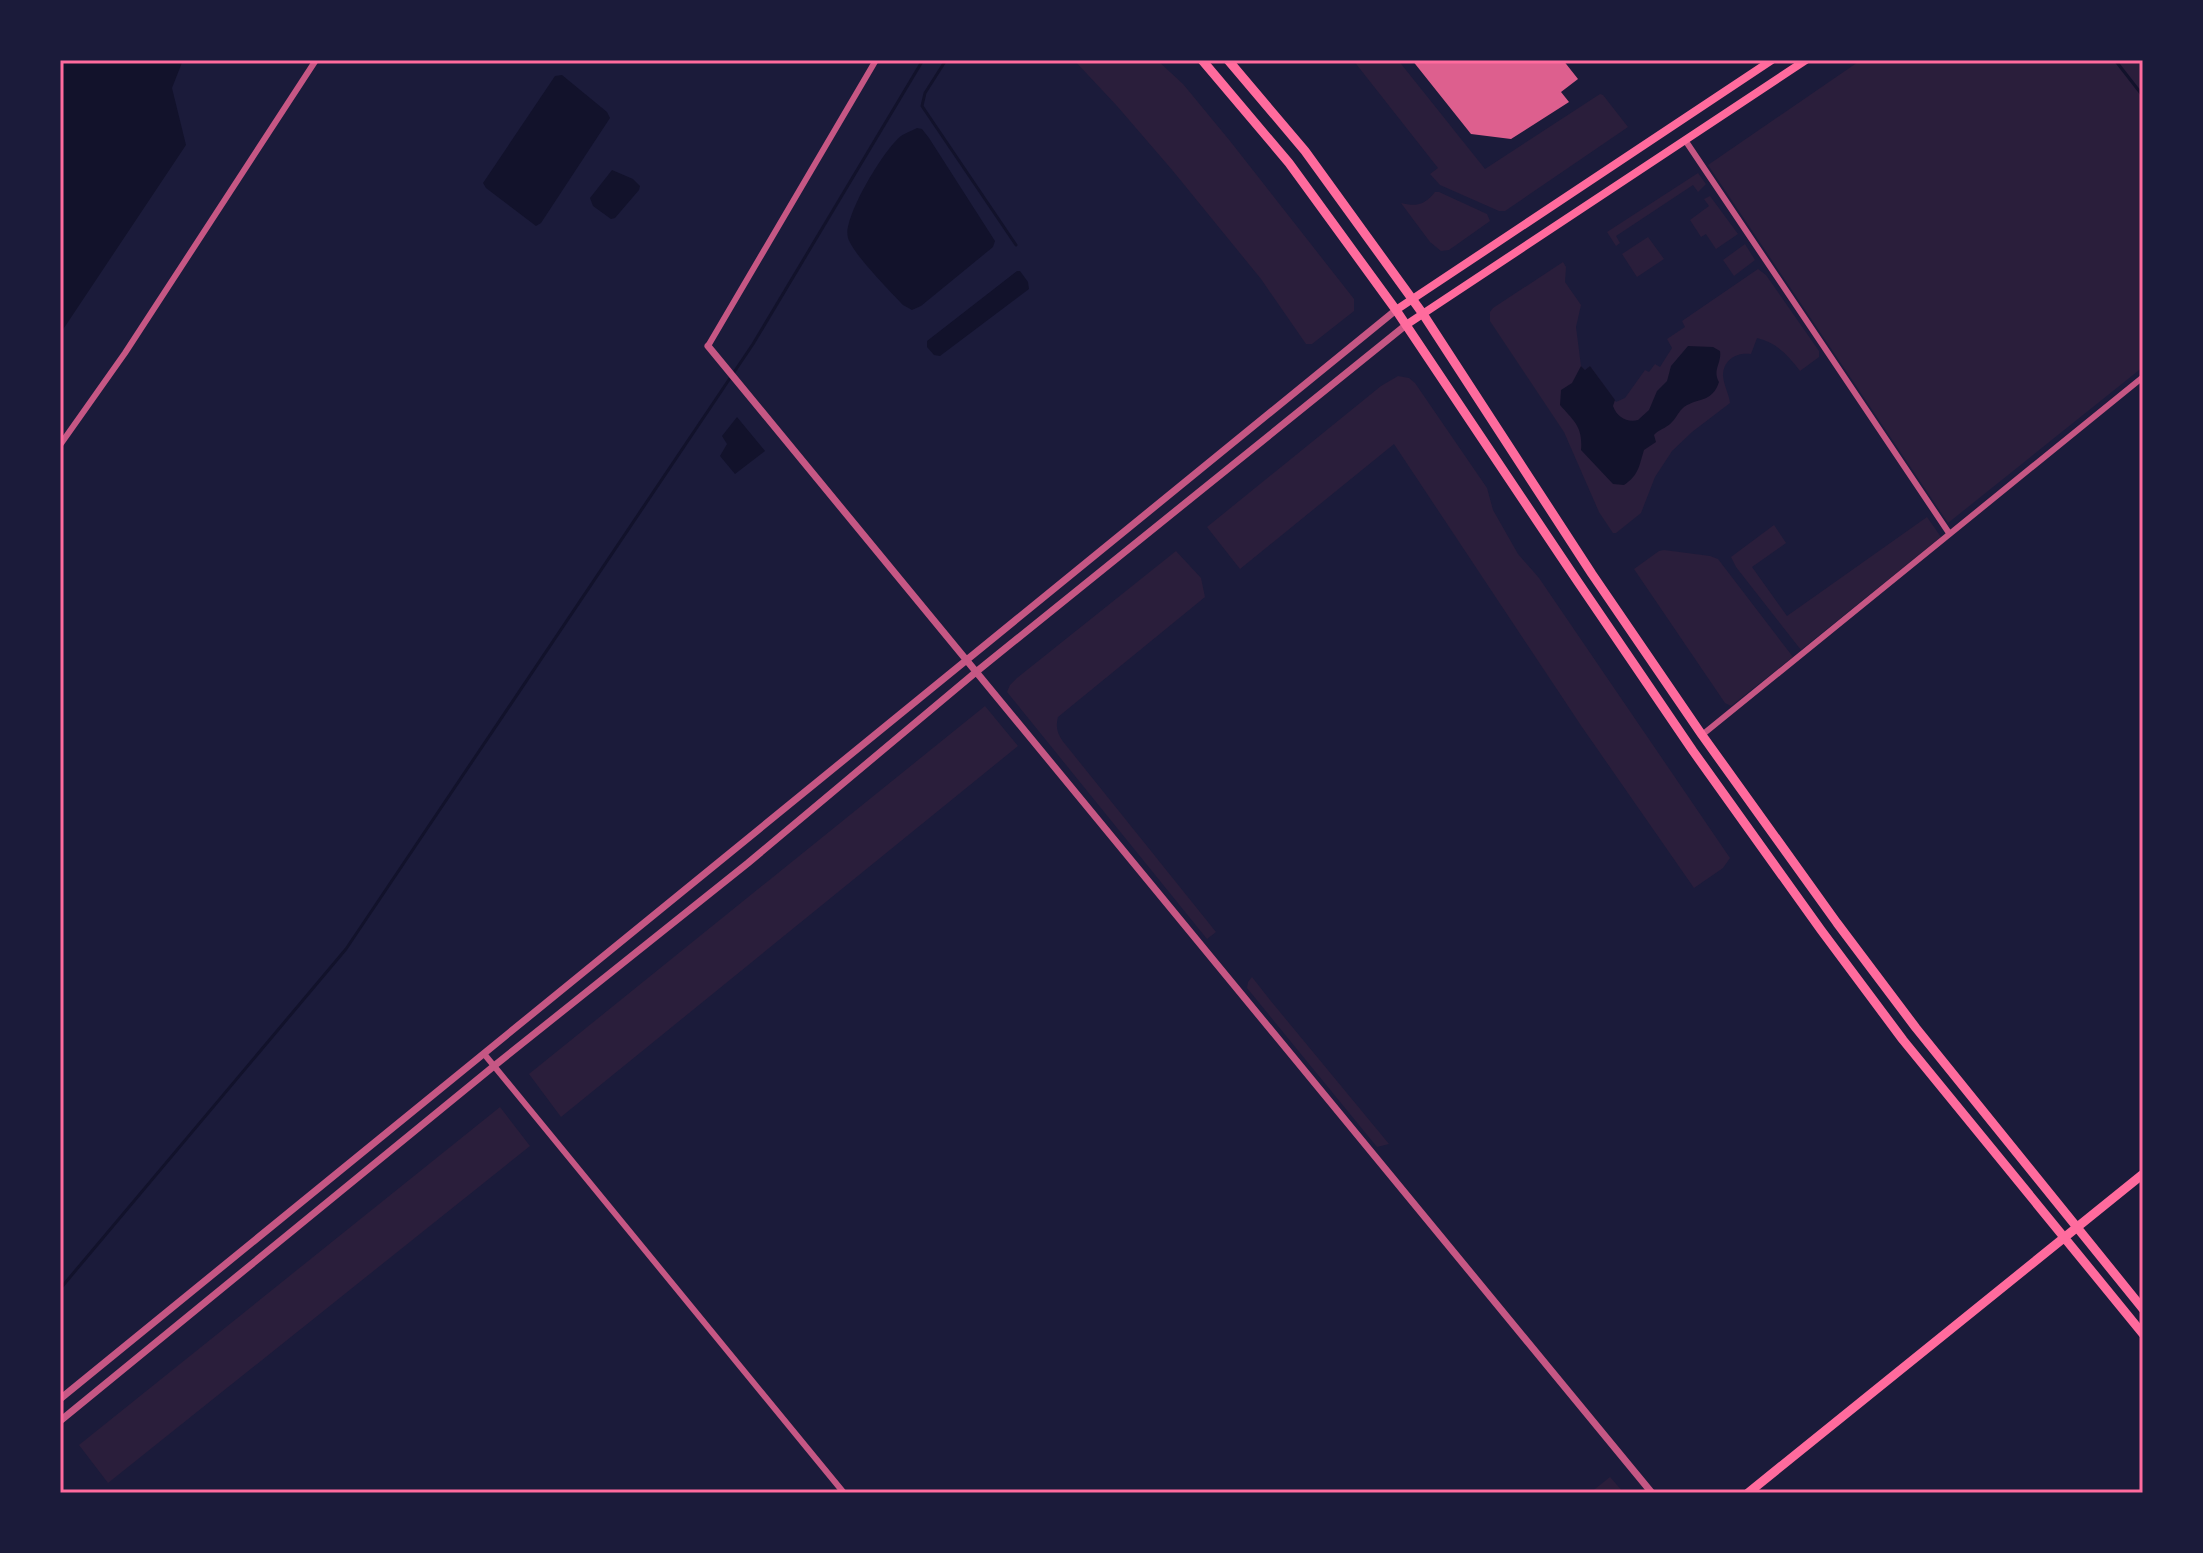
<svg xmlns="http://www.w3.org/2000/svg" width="2203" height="1553" viewBox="0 0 2203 1553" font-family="'DM Sans',sans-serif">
<rect width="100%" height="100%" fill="#1b1b3a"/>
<!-- green -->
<path fill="#2a1e3b" d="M1074,60h83l26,24 47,57 124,158v12l-42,33h-6l-45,-65 -88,-108 -56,-65z
M1353,60h45l87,109 115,-75 3,1 25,32 -123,84h-6l-59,-26 -10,-11 8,-6z
M1861,60h282v307l-195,156 -240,-358z
M1698,173l8,11 -8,8 -5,-7 -77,51 4,7 -4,3 -9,-14z
M1435,192h4l48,22 3,7 -41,29 -8,1 -11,-9 -29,-39c15,4 24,2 34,-11z
M1710,196l28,38 -22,15 -10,-15 -5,3 -11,-17 19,-14 -5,-7z
M1648,237l16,22 -27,18 -15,-23z
M1745,244l10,16 -21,16 -11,-16z
M1563,262l3,5 -1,15 16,23 -5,22 5,39 4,4 5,-4 26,36 9,-4 20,-28 4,2 6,-8 5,3 12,-19 -5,-9 18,-12 -3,-6 76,-52 8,6 53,76v6l-19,14c-12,-16 -23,-28 -43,-33l-6,16c-15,-2 -28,6 -28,22 1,10 6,18 7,27l-38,29 -20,19 -17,26 -14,36 -25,20h-3l-14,-21 -35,-80 -74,-111v-9l3,-4z
M1398,376l11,2 6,5 72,105 6,22 25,44 21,24 191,280 -7,10 -29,20 -112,-161 -188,-283 -154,125 -33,-42 174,-141z
M1927,517l14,20 -140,113 -65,-83 -5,-10 43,-32 12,18 -34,24 35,49z
M1664,550l46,6 8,3 75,98 -62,49 -6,-3 -91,-134 25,-18z
M1176,551l25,27 4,19 -147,120c-3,11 0,18 7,27l151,188 -9,7 -200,-247 3,-7 7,-7z
M985,706l33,40 -457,371 -32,-43z
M1252,977l18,23 119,144 -12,3 -130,-159 1,-6z
M500,1107l30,39 -422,337 -29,-38z
M1610,1477l14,16h-34z"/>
<!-- water -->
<path fill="#12122b" d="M60,60h123l-11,28 14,57 -126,189z
M562,75l45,37 3,6 -69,105 -5,3 -50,-38 -3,-5 72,-107z
M917,128l5,1 7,9 66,103 -2,6 -72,59 -9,4 -9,-5c-13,-14 -50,-51 -55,-67 -6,-19 36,-89 53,-102 4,-3 11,-5 16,-8z
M612,170l21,9 7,7 -1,4 -24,28 -4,1 -18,-13 -3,-8z
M1017,271h3l8,11 1,7 -89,67 -6,-1 -7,-8v-6z
M1688,346l25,1 7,4c2,12 -8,19 -1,31 -7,21 -20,15 -35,25 -6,5 -7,10 -12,15 -4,5 -11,7 -16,11l-2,2 2,7 -12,8c-5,16 -5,25 -20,35l-11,-1 -32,-34c2,-23 -7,-29 -21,-45l1,-15 11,-7 9,-17 4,4 5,-4 25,34 -2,6c4,11 14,17 25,14l11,-10 8,-19 10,-10 4,-15z
M737,417l28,34 -30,23 -15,-18 7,-12 -5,-8z"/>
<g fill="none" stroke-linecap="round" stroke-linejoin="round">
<!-- stream -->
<path stroke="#12122b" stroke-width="3" d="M946,60l-21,33 -3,13 94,139
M2115,60l28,36
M60,1289l286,-340 407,-605 170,-284"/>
</g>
<!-- building -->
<path fill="#dd5f8e" d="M1412,60h151l15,19 -17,13 8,10 -58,37 -40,-5z"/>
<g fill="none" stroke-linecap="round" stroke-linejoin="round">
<!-- minor -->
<path stroke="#c65784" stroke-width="6" d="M1685,140l264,393
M708,346l168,-286
M60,445l65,-92 191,-293
M1702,735l441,-358
M485,1055l359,438"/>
<!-- tertiary -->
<path stroke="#c65784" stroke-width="7" d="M708,346l944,1147
M60,1399c447,-362 890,-728 1336,-1089
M60,1421l434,-355 254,-203 228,-191 430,-347"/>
<!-- secondary -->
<path stroke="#ff6b9d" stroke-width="8" d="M1396,310l376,-250
M1406,325l400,-265"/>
<!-- primary -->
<path stroke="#ff6b9d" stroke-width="9" d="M1202,60l87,103 107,147 182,272 115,169 128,179 82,110 240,294
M1228,60l77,91 118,163 169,260 110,161 135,188 79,105 227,281
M1748,1493l395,-319"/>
</g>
<!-- border -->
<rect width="2203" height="1553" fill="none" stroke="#1b1b3a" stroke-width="124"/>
<rect x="62" y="62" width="2079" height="1429" fill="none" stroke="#ff6b9d" stroke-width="3"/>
</svg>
